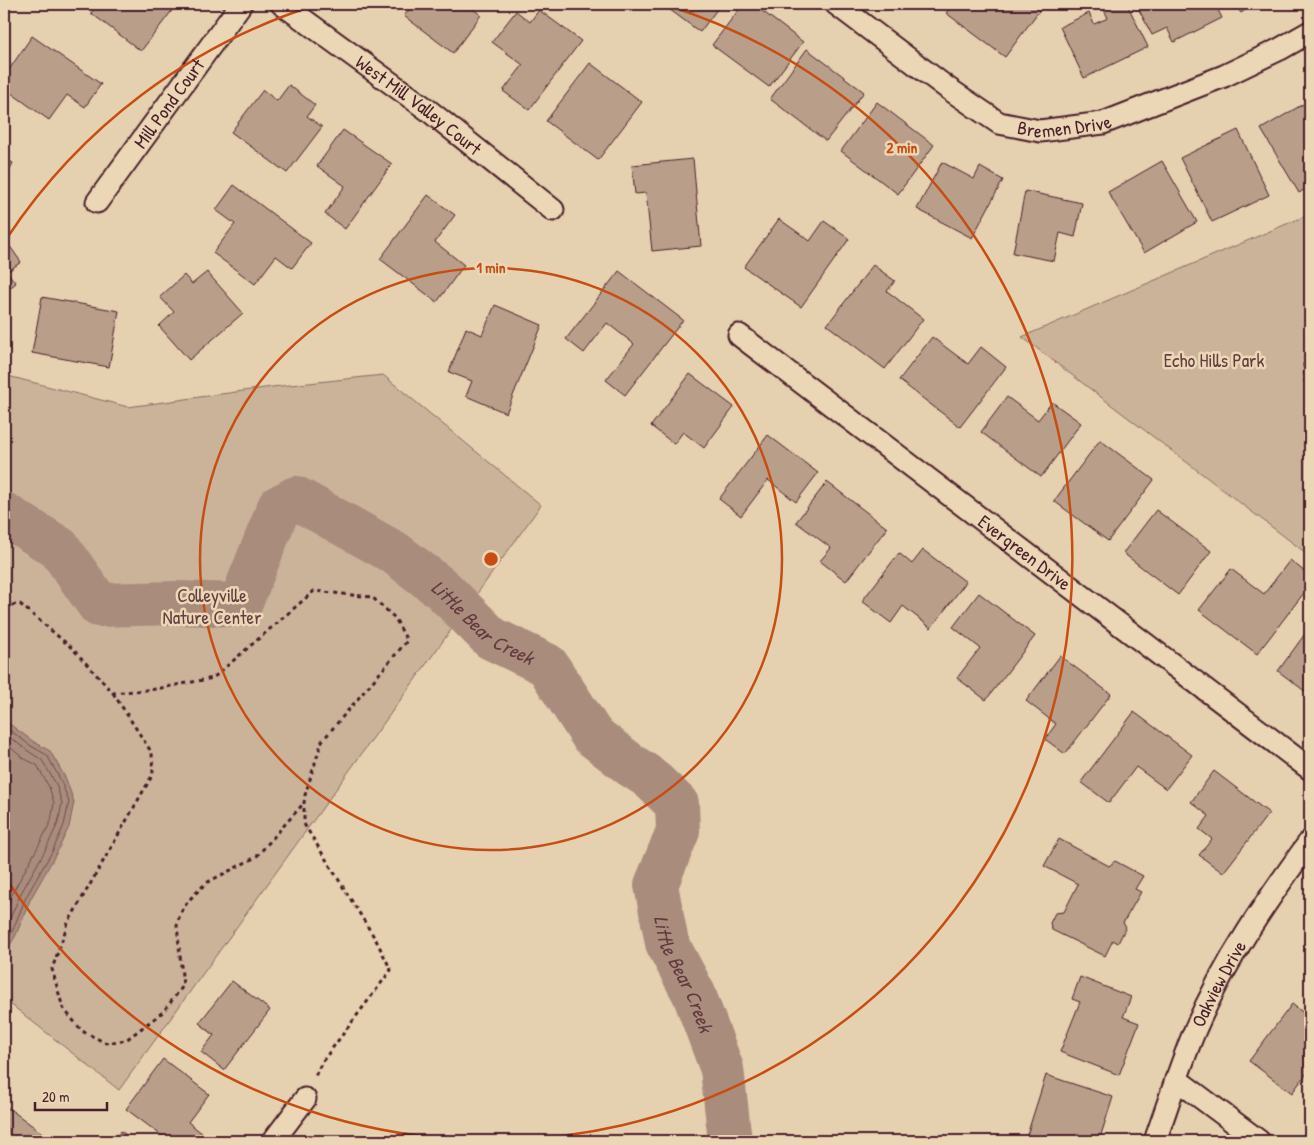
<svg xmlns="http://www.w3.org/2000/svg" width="1314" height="1145" viewBox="0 0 1314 1145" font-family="'Patrick Hand',sans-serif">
<rect width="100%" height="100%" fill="#e5d0af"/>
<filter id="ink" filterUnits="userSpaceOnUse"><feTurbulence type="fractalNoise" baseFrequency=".02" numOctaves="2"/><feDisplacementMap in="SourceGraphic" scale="10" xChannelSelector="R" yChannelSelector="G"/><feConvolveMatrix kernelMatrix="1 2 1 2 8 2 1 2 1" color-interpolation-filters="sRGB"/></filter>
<g filter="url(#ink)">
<!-- green -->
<path fill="#cbb39a" stroke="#8a6962" d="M1310,214v342l-288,-219z
M4,375l124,32 144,-20 111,-12 158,130 -422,585 -115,-91z"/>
<!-- water -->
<path fill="#aa8c7d" stroke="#84605c" d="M4,720l30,22 16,9 16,28 8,23 -5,25 -12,25 -27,48 -14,35 -12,20z"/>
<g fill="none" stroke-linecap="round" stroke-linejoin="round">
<!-- shore -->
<path stroke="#704b4c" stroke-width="1" d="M4,726l27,20 16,9 14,26 8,21 -5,23 -11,25 -27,47 -14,35 -8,13
M4,733l24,18 14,9 14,24 6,19 -4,20 -11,24 -27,48 -16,38
M4,742l19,16 14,7 12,22 5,16 -3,18 -11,22 -27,49 -9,23"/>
<!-- river -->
<path stroke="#aa8c7d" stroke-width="44" id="s1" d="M4,514l55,34 40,57 77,-2 64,2 39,-98 17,-9 99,55 47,36 49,49 56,27 45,70 40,31 17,11 28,27 1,27 -22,54 11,58 27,51 28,75 8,72"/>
</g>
<!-- building -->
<path fill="#b99e8a" stroke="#4a1f2b" d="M98,4h79l-36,47 -50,-38z
M413,4h53l15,11 -28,38 -49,-37z
M662,4h59l-21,28z
M743,4h10l50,38 -34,45 -57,-42z
M953,4h91l-39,53 -59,-44z
M1101,4h26l21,43 -64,31 -24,-51 29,-14 5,11 14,-6z
M1136,4h79l7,14 -48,24 -7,-14 -15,7z
M1234,4h20l-13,9z
M539,10l42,31 -52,69 -26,-19 20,-26 -31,-23 24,-31 14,11z
M32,36l69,48 -16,23 -18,-12 -18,25 -45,-32v-11z
M807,49l57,43 -38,49 -56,-42z
M590,63l52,39 -44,58 -52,-39z
M289,85l26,20 -8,11 15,11 -35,46 -56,-41 32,-42 14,11z
M1310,100v86l-11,7 -38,-64z
M877,102l57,43 -36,49 -57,-43z
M343,130l49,34 -47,65 -20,-15 20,-28 -28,-20z
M1238,130l31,65 -57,27 -32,-64z
M4,158l9,5 -9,17z
M693,159l8,87 -49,5 -6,-58 -11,1 -3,-29z
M1162,161l35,61 -53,31 -36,-61z
M942,162l32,17 6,-12 23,13 -31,58 -55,-29z
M234,185l77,58 -19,25 -16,-12 -21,28 -42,-31 22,-29 -19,-14z
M1025,191l57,12 -7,34 -15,-4 -6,28 -41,-8z
M428,195l27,20 -20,27 29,23 -27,37 -57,-43z
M779,219l31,22 14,-20 25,18 -48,68 -57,-40z
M4,238l17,24 -14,10 9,11 -12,9z
M873,265l22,16 -8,10 36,28 -38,50 -58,-44z
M619,271l64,49 -58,75 -19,-15 28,-36 -27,-21 -23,30 -18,-14z
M207,272l36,41 -54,47 -30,-34 15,-14 -14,-15 24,-22 8,9z
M42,297l77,14 -10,56 -77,-14z
M495,305l47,20 -36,88 -40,-17 6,-15 -23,-9 17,-44 16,7z
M932,337l36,27 13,-17 25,20 -46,60 -61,-47z
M690,374l44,33 -30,41 -21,-16 -9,12 -23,-18z
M1007,397l31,23 14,-18 29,21 -40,54 -60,-45z
M768,435l50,38 -22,29 -28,-22 -27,36 -22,-17z
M1100,440l54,40 -46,61 -54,-40z
M827,482l60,46 -41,53 -26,-20 11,-13 -35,-26z
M1156,510l55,41 -33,44 -55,-42z
M923,550l43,32 -35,46 -28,-22 -12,17 -29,-22 37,-48 13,11z
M1290,560l20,16v9l-53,69 -58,-44 32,-41 33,25z
M979,593l56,43 -49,64 -29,-22 23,-30 -27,-21z
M1310,627v68l-32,-24z
M1060,656l51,38 -46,60 -20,-15 11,-15 -30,-23z
M1134,712l58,43 -26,34 -30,-22 -27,36 -28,-21z
M1214,771l55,42 -46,60 -24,-18 13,-16 -13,-10 10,-13 -18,-14z
M1059,839l50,27 6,-5 28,15 -8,13 6,3 -18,31 3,4 -8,16 -5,-3 -8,16 -53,-26 -2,-7 5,-10 9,-1 14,-28 -34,-18z
M1080,977l51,20 -8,20 16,6 -20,52 -59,-23 20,-50 -8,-3z
M232,981l38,29 -46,60 -23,-18 13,-17 -15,-12z
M1292,1004l18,14v12l-5,7 5,4v28l-18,24 -43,-32z
M163,1059l46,35 -21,28 20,16 -3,3h-36l-43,-32z
M1046,1075l67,22 -14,44h-63l-10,-3z
M7,1107l46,34h-49v-30z
M121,1131l13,10h-20z"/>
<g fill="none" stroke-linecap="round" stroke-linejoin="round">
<defs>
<g id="street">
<path id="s2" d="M282,4l146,106 125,100"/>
<path id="s3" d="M836,4l110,83 53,36 41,8 63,-8 121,-47 56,-27 30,-17"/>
<path id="s4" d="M97,202l144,-198"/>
<path id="s5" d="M739,335l571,434"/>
<path d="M1176,1079l83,62"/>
<path d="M273,1141l32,-42"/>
<path id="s6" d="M1155,1141c13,-37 25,-75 40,-111 29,-68 72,-130 115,-189"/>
</g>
</defs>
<!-- street casing -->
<use href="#street" stroke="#4a1f2b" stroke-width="25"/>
<!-- path -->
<path stroke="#4a1f2b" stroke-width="3" stroke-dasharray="4 4" stroke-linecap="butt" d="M1310,332l-6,32 3,47 3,13
M4,606l16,-2 53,45 40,44 43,-4 57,-11 101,-87 58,6 23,21 12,23 -85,100 -17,54 -1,8v21l72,116 15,30 -69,92 -8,16
M113,693l39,60 1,21 -85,149 -16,46 11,39 19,23 24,12 20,-3 37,-28 20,-26 -6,-61 3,-11 8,-13 18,-18 50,-26 48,-54"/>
<!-- street -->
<use href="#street" stroke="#ebd7b5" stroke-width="21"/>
</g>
</g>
<!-- distance rings -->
<g fill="none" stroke="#c84d12" stroke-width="2.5">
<circle cx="491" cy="559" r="291"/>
<path d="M7 238A581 581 0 0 1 316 5M666 5A581 581 0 1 1 7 880"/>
</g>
<g text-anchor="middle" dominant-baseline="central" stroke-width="5" stroke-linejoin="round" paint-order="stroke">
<!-- street labels -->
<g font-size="19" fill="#4a1f2b" stroke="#ebd7b5">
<text stroke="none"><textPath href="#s4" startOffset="122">Mill Pond Court</textPath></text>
<text stroke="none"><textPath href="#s2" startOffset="170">West Mill Valley Court</textPath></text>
<text stroke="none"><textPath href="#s3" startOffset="268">Bremen Drive</textPath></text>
<text stroke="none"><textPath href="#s5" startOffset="359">Evergreen Drive</textPath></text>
<text stroke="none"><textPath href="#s6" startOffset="170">Oakview Drive</textPath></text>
</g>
<!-- park labels -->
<g font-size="19" fill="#643d41" stroke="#ebd7b5">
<text x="1214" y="360">Echo Hills Park</text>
<text x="212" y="595">Colleyville<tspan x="212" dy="22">Nature Center</tspan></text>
</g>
<!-- water labels -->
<g font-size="20" font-style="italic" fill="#623a40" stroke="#ebd7b5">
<text stroke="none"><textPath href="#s1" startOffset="626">Little Bear Creek</textPath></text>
<text stroke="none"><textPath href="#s1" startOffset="1076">Little Bear Creek</textPath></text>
</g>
</g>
<circle cx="491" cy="559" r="8" fill="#c84d12" stroke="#ebd7b5" stroke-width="2.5"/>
<g font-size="15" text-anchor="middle" font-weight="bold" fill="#c84d12" stroke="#ebd7b5" stroke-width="5" stroke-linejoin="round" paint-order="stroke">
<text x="902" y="153">2 min</text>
<text x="491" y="273">1 min</text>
</g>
<!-- margin -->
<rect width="1314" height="1145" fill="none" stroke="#ebd7b5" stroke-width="20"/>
<rect x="10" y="10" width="1294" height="1125" fill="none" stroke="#4a1f2b" stroke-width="2" filter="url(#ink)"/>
<!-- scale -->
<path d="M35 1102v8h72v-8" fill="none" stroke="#4a1f2b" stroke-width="2.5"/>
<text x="42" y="1102" font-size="15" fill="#4a1f2b" stroke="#ebd7b5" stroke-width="4" paint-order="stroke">20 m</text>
</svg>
